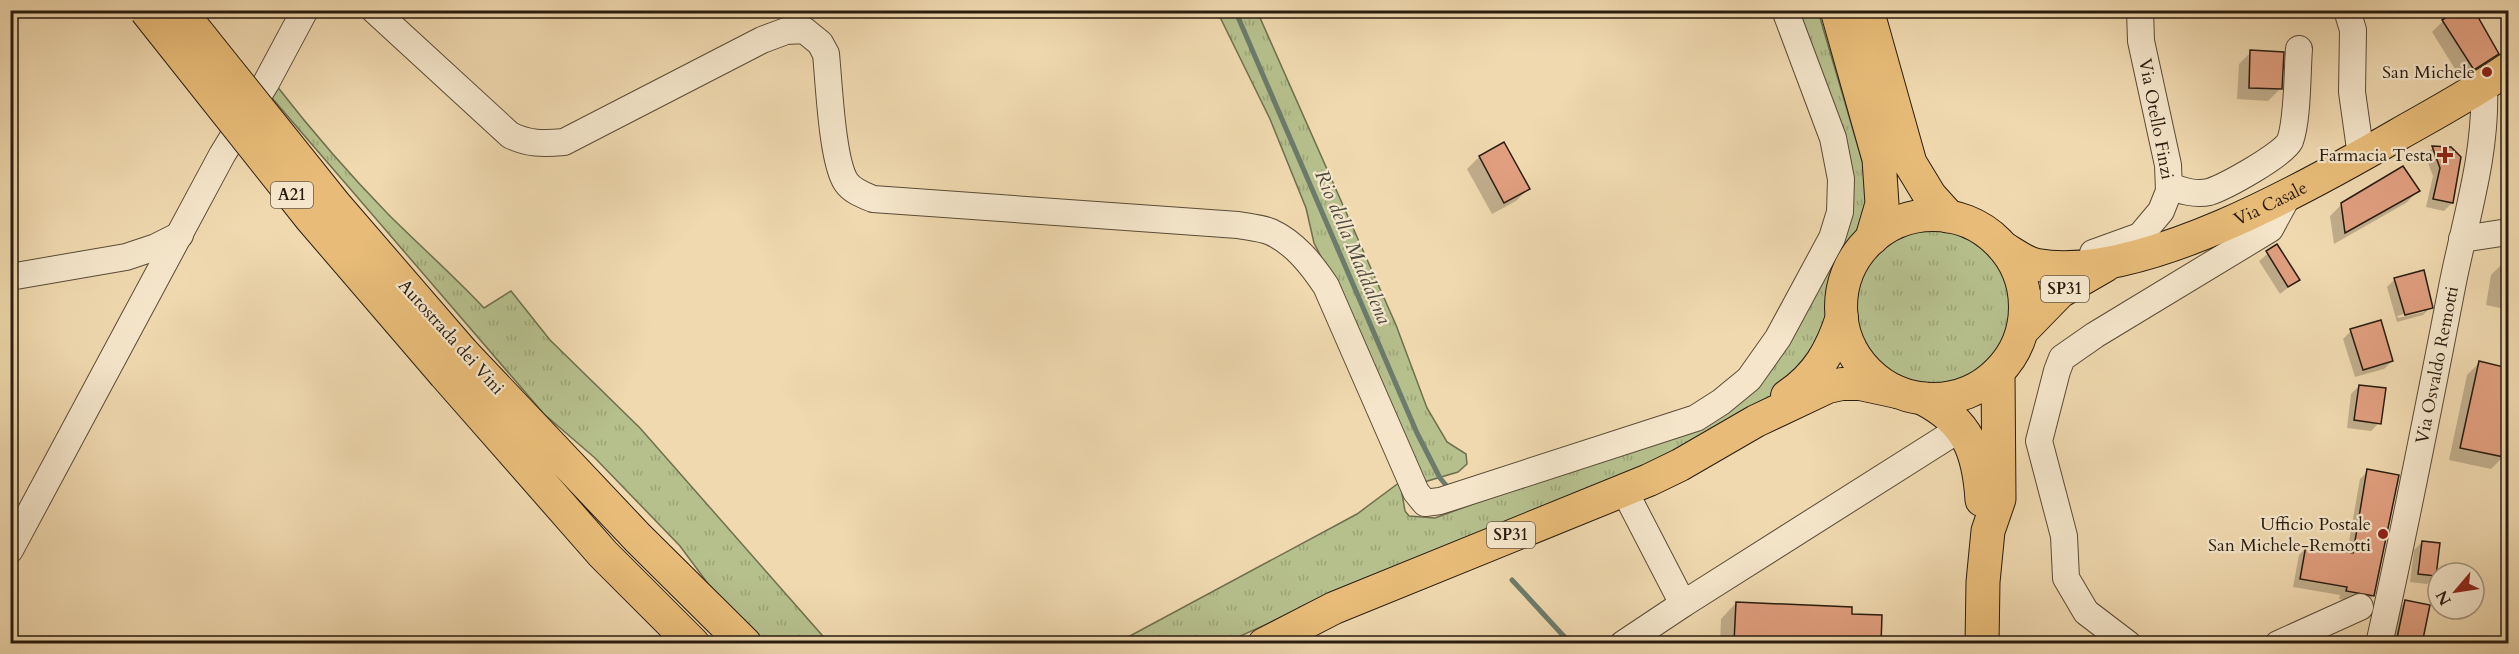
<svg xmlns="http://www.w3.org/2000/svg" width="2519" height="654" viewBox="0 0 2519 654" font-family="Cardo,serif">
<defs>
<pattern id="grass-tufts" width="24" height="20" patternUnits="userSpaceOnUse" patternTransform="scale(1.5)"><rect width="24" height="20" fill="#b6c08d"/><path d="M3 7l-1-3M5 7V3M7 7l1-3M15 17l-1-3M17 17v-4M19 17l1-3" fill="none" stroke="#9ca478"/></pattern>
</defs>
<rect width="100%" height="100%" fill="#f0d9af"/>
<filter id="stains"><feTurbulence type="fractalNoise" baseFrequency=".00333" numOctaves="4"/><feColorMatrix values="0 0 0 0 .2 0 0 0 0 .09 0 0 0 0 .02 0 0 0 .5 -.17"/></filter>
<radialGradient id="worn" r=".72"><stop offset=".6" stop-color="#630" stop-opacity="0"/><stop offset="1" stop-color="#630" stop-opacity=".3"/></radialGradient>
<!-- grass -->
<path fill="url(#grass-tufts)" stroke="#6f6e4e" stroke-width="1.5" d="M1217,11h40l139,314 31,83 20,34 19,12 1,10 -9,8 -34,10 -75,-170 -35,-69 -8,-35 -36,-89z
M1791,11h27l50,170 -2,39 -32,53 -7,61 -38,53 -142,78 -274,111 -148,67 -110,1 242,-130 43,-32 5,29 4,5 26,2 254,-93 42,-22 112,-184z
M276,85c35,45 72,88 112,129 32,32 65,61 96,94l27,-17 39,49 90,88 189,215h-69l-31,-31 -49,-66 -85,-88 -51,-44 -272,-316z
M1856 308a78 78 0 1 1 156 0a78 78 0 1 1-156 0Z"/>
<!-- shadow -->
<path fill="#0003" fill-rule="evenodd" d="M2437,10h35l25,43 -11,11 -24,16 -30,-48 11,-11z
M2251,52l30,36 -13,13 -31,-2 2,-35z
M1503,144l25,45 -12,12 -24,13 -25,-45 12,-12z
M2433,148h18l1,55 -8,8 -18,-4 7,-31 -8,-21z
M2418,191l-12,12 -72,41 -4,-28 12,-12z
M2277,246l21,34 -18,14 -21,-33z
M2507,259l1,46 -3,4 -19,-4 5,-30z
M2395,279l36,28 -8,8 -26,7 -10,-35zM2424,308v4l-26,6 -1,-2z
M2351,331l41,30 -8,8 -29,8 -12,-38z
M2479,363l29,6v62l-5,26 -12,12 -42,-9 18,-85z
M2359,386l20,37 -8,8 -24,-3 4,-34z
M2368,471l5,125 -8,8 -26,-5 1,-4 -47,-8 6,-32 8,-8 40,6 13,-74z
M2422,542l13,34 -8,8 -17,-2 4,-32z
M2405,602l14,42h-28l7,-35z
M1736,603l114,12 30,29h-160l1,-25z"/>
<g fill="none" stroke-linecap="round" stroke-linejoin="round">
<!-- stream -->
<path stroke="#6c7b6b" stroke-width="5" d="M1235,10l182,423 23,45 11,13
M1512,580l59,64"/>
</g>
<!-- building -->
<path fill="#e19f7f" stroke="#281c0f" stroke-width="1.5" d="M2458,10h16l25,44 -25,16 -32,-50z
M2250,50l34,2 -2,37 -33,-1z
M1504,142l26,47 -26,14 -25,-47z
M2432,146l19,1 10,10 -8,46 -20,-4 7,-31z
M2403,166l17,25 -75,42 -4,-30z
M2277,244l23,36 -12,7 -22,-36z
M2424,270l9,38 -28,7 -11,-37z
M2381,320l12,41 -30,9 -13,-41z
M2479,361l29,7v70l-4,19 -44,-9z
M2359,385l27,3 -5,36 -27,-4z
M2367,469l32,6 -25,121 -28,-5 1,-4 -47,-8 6,-34 47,8z
M2422,541l18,2 -4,33 -18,-2z
M2405,600l25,5 -8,39h-22l1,-5 -4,-1z
M1736,602l116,5v7l30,1 -1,29 -147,-2z"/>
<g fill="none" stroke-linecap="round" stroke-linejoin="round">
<defs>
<g id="minor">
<path d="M374,10l136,125c18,9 33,9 54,7l198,-102 24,-9 18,-1 16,13 6,11c3,29 6,107 20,128 6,9 17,13 27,17l365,26c11,2 23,3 33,7 24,11 41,33 55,54l90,206 9,11 15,-2 256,-83 25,-16 28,-23 29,-41 54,-100 8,-26 1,-33 -8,-41 -48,-128"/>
<path d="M2347,10l6,20 -1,62 9,64"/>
<path d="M2169,185c11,6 27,10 40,7 16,-5 74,-37 81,-51 8,-22 7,-67 9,-92"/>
<path d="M2462,239l46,-7"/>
<path d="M2093,253l47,-17 21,-25 8,-20 -1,-26 -27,-124 -1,-31"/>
<path d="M10,277l116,-20 30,-10 24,-12"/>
<path d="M10,550l212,-395 44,-72 39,-73"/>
<path d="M1683,604l278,-176"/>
<path d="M1623,644l60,-40 -59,-114"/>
<path d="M2128,644l-42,-32 -20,-34 -2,-42 -25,-95 18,-70 5,-13 33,-23 175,-106 19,-35"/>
<path d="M2278,644l82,-37"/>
<path id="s1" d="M2379,644c27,-119 50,-238 73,-357 13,-67 35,-132 32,-201"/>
</g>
<g id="major">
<circle cx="1933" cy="307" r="92"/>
<path id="s2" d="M2004,248c10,6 22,15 33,17 102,18 274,-80 362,-131 37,-21 74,-41 109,-65"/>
<path d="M2023,330l37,-38 45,-26"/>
<path d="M1787,396c30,-20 44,-45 55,-79"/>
<path d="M1264,644l70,-36 315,-128 31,-15 76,-44 72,-34 14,-3h18l37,8"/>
</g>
<path id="highway" d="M1837,10l42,149 3,45 -10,34
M1867,10l43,153 20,33 18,20
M462,352l176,186 107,106
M445,374l158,180 90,90
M1924,399c44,23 55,53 58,101
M1982,644l1,-62 5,-51 11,-32 -1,-126"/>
</defs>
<!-- minor casing -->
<use href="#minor" stroke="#5a4b37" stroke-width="28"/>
<!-- major casing -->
<use href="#major" stroke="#281c0f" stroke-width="34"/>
<!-- highway casing -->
<use href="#highway" stroke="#281c0f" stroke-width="35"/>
<!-- minor -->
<use href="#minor" stroke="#f5e6cb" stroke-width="26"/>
<!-- major -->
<use href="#major" stroke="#e8bc78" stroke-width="32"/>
<!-- highway -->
<use href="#highway" stroke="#e8bc78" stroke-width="33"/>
<defs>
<path id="highway-bridge" d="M146,10l165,208 134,156
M179,10l156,195 127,147"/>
</defs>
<!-- highway-bridge casing -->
<use href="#highway-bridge" stroke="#281c0f" stroke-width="35" stroke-linecap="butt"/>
<!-- highway-bridge -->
<use href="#highway-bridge" stroke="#e8bc78" stroke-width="33"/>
</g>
<!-- markers -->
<g fill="#8f2418" stroke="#f5e6cb" stroke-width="2">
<circle cx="2487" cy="72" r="6"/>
<path d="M2442 146h6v6h6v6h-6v6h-6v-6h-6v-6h6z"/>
<circle cx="2383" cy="534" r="6"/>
</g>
<g text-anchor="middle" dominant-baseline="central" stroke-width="4.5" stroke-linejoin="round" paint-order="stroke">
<!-- shield labels -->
<g fill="#f5e6cb" stroke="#665947" stroke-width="1.5">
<rect x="271" y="182" width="42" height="26" rx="4.5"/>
<rect x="2041" y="276" width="48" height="26" rx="4.5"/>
<rect x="1487" y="522" width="48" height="26" rx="4.5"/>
</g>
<g font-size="16" font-weight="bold" fill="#281c0f">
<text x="292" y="195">A21</text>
<text x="2065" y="289">SP31</text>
<text x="1511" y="535">SP31</text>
</g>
<!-- poi labels -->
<g font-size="18" fill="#281c0f" stroke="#f5e6cb" text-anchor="end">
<text x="2475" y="72">San Michele</text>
<text x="2433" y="155">Farmacia Testa</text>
<text x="2371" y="524">Ufficio Postale<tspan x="2371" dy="21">San Michele-Remotti</tspan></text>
</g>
<!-- street labels -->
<g font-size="18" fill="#281c0f" stroke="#f5e6cb">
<text transform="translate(2156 119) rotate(79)">Via Otello Finzi</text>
<text stroke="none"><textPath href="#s2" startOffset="282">Via Casale</textPath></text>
<text transform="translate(451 337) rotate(48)">Autostrada dei Vini</text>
<text stroke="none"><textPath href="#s1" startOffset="285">Via Osvaldo Remotti</textPath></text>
</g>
<!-- water labels -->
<g font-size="20" font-style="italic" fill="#4a4b3d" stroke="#f5e6cb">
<text transform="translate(1353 247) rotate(67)">Rio della Maddalena</text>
</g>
</g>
<!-- margin -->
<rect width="2519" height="654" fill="none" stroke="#f0d9af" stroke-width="36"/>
<rect x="12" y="12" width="2495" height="630" fill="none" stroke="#281c0f" stroke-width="3"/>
<rect x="18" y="18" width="2483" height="618" fill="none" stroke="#281c0f" stroke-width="1.5"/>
<!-- north arrow -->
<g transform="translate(2456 591) rotate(241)"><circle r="28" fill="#f5e6cb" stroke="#a39580" stroke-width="1.5"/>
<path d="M0-4.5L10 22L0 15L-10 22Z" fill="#8f2418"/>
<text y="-9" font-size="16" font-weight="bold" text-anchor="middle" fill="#281c0f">N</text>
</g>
<rect width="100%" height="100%" filter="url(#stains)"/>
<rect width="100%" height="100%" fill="url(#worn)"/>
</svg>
